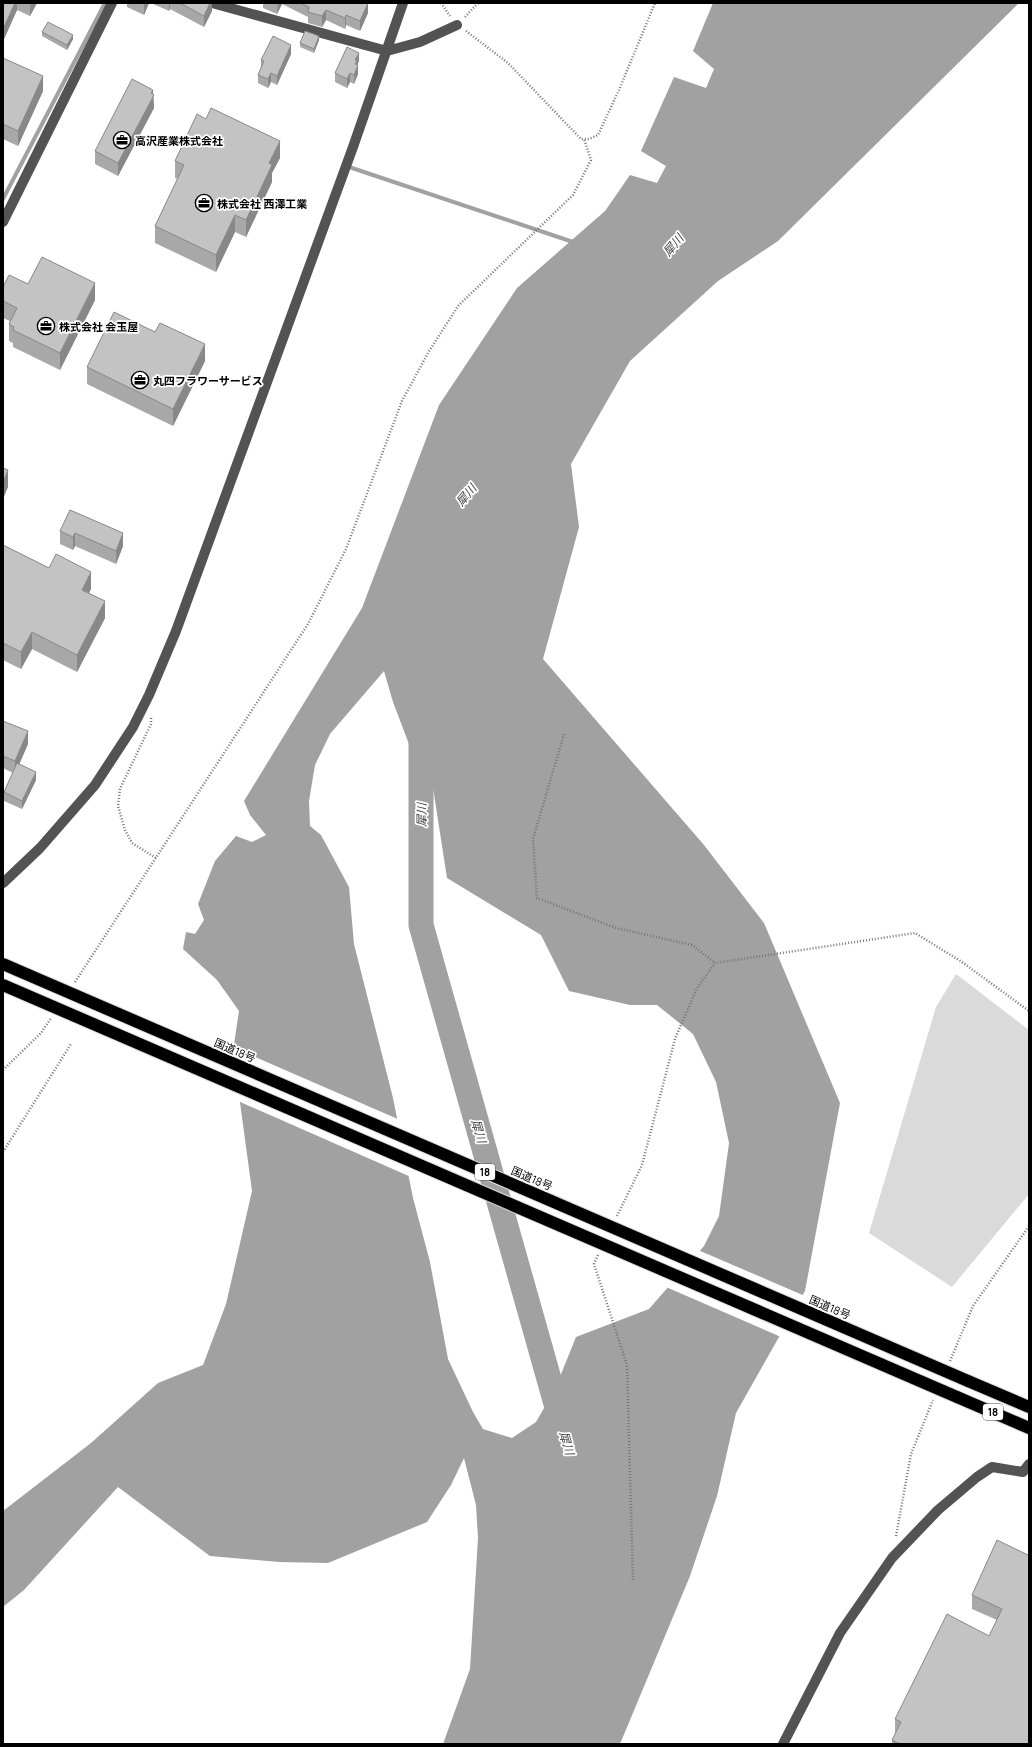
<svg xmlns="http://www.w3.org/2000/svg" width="1032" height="1747" viewBox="0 0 1032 1747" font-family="Manrope,'Noto Sans JP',sans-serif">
<rect width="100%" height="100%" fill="#fff"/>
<!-- green -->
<path fill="#dadada" d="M956,974l73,56v164l-77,93 -83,-54 67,-226z"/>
<!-- water -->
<path fill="#a1a1a1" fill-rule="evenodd" d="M713,3h306l-241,238 -60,40 -88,80 -59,103 8,63 -36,132 161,186 60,78 76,180 -35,188 -69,122 -19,83 -27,80 -70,168h-177l27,-75 8,-131 -2,-33 -12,-47 -13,27 -24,37 -99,41 -49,-1 -69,-6 -92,-69 -94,103 -21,17v-96l88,-68 67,-60 45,-18 23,-61 26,-113 -19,-140 6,-40 -22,-31 -34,-31 3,-17 9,2 9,-14 -6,-16 17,-43 21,-25 16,6 14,-7 -16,-20 -6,-14 118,-193 77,-203 78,-117 88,-77 25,-36 27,8 9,-17 -25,-15 33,-74 32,11 8,-19 -21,-18zM384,671l9,31 22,58 16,15 16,103 94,57 28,56 61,14h27l36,29 23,48 13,61 -10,73 -15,30 -55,63 -73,28 -21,52 -19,33 -24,16 -29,-9 -10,-17 -25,-53 -18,-97 -17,-64 -20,-100 -39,-154 -5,-57 -28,-52 -11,-9 -1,-25 6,-36 15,-31z"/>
<!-- pier -->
<path fill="#fff" d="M232,1047l168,73 11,57 -173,-76z
M698,1250l107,46 -24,41 -115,-50z"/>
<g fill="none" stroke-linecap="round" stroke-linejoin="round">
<!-- stream -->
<path stroke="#a1a1a1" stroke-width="4" d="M352,168l224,75
M3,199l102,-196"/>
<!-- river -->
<path stroke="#a1a1a1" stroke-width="25" d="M421,730v195l141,500"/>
<defs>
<path id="highway" d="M968,1381l61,26
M957,1397l72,31"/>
</defs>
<!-- highway casing -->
<use href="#highway" stroke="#dbdbdb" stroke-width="14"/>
<!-- path -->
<path stroke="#757575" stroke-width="2.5" stroke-dasharray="1 2" stroke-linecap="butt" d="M441,3l9,13
M465,17l13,-14
M466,31l42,32 73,76h8l9,-4 21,-45 36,-87
M151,718v6l-31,65 -2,17 7,24 7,13 24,15
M564,734l-31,105 4,59 79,30 76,17 23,18
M75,982l233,-358 38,-75 56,-148 26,-48 30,-47 115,-111 18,-35 -7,-21
M3,1070l38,-37 10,-15
M3,1152l68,-108
M617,1216l25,-51 33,-126 22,-51 18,-25 200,-30 47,29 67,49
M598,1255l-4,9 33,101 6,216
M950,1361l23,-55 56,-80
M896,1536l15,-82 22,-54"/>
<!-- minor -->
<path stroke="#535353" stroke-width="10" d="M212,3l175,48 33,-9 37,-17
M3,222l109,-219
M3,883l37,-35 55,-63 38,-58 16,-32 27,-64 177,-484 50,-144
M783,1744l57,-111 52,-75 46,-48 39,-33 15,-10 31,5 6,-8"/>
<!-- highway -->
<use href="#highway" stroke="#000" stroke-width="12"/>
<defs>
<path id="highway-bridge" d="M3,964l965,417
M3,985l954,412"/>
</defs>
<!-- highway-bridge casing -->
<use href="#highway-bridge" stroke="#dbdbdb" stroke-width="14" stroke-linecap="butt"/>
<!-- highway-bridge -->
<use href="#highway-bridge" stroke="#000" stroke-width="12"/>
</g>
<!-- wall -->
<path fill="#a8a8a8" d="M3,3h34l-7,13 -13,-6 -13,29h-1z
M127,3h22l-5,12 -17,-8z
M151,3h61v8l-8,16 -34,-18 -1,2z
M263,3h105v10l-8,18 -14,-6 -1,4 -19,-9 -4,7 -14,-4v-6l-26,-13 -5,10 -14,-6z
M42,32l31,7 -6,11 -25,-14z
M319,40l-5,13 -14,-6v-4z
M291,54l-14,31 -6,-3 -3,6 -10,-5v-8l3,-8v-7z
M3,58l40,33 -25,55 -15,-7z
M359,61l-2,4 1,9 -4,10 -4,-2 -3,6 -12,-6v-9z
M153,94l1,14 -36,68 -23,-12v-13z
M280,158l-8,15v9l-26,55 -11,-5 -19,40 -61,-29v-17l23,-47 -3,-1v-17z
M28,284l67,16 -35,70 -47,-23v-4l-4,-2v-17l1,-3 -7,-3v-31z
M205,361l-32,65 -86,-42v-17z
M70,510l53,36 -7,18 -41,-18 -2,4 -13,-6v-13z
M3,545l88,44 -2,4 16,25 -28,54 -45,-23 -11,20 -18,-9z
M3,721l25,23 -9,20 17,16 -14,29 -18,-8v-9l9,-19 -10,-5z
M1029,1476v17h-1v-14z
M1028,1555l1,189h-137v-4l4,-7 -1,-1v-13l94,-83 8,-16 -25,-11v-14z"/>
<!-- shaded-wall -->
<path fill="#888" d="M15,3h2v7l-13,29v-12z
M31,3h6l-7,13v-11z
M144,3h5l-5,12z
M169,3h1v6l-1,2z
M210,3h2v8l-8,16v-11z
M278,3h4v1l-5,10z
M368,3v10l-8,18v-10z
M326,10v10l-4,7v-11z
M346,15v10l-1,4v-11z
M73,35v4l-6,11v-5z
M319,36v4l-5,13v-4z
M291,45v9l-14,31v-9z
M359,53v8l-2,4h1v9l-4,10 1,-24z
M271,73v9l-3,6v-9z
M350,73v9l-3,6v-9z
M43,76v15l-25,55v-15z
M153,90l1,18 -36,68v-13l33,-70z
M280,141v17l-8,15v9l-26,55v-17l23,-57z
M235,215v17l-19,40v-17z
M95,283v17l-35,70v-17z
M205,344v17l-32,65v-17z
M8,470v17l-5,12v-17z
M75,533v13l-2,4v-13z
M123,533v13l-7,18v-13z
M91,572v17l-9,18v-17z
M105,601v17l-28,54v-17z
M32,632v17l-11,20v-17z
M28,731v13l-13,30v-13z
M36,772v8l-14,29v-8z"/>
<!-- building -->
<path fill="#c3c3c3" stroke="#888" d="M3,3h12l-11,24h-1z
M180,3h30l-6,13z
M300,3h68l-8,18 -14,-6 -1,3 -19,-8 -4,6 -14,-4 1,-5z
M48,22l25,13 -6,10 -25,-13z
M305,31l14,5 -5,13 -14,-6z
M273,36l18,9 -14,31 -6,-3 -3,6 -10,-4 6,-14 -3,-1z
M347,47l12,6 -4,7 2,1 -2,3 3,1 -4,10 -4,-2 -3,6 -12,-6z
M3,58l40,18 -25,55 -15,-7z
M132,79l21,11 -2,3 3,2 -36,68 -23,-12z
M211,108l69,33 -11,22 3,2 -26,55 -11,-5 -19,40 -61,-29 29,-61 -9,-4 22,-47 9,5z
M42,257l53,26 -35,70 -47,-23 1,-3 -5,-3 8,-16 -14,-7v-14l6,-12 19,9z
M114,312l41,20 5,-9 45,21 -32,65 -86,-42z
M3,468l5,2 -5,12z
M70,510l53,23 -7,18 -41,-18 -2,4 -13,-6z
M3,545l46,23 7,-14 35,18 -9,18 23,11 -28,54 -45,-23 -11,20 -18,-9z
M3,721l25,10 -13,30 -12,-5z
M17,763l19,9 -14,29 -18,-9z
M997,1540l31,15 1,-3v192h-129l-8,-4 9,-18 -6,-3 52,-105 42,22 13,-27 -30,-14z"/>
<!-- icons -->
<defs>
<symbol id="office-ring" viewBox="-11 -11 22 22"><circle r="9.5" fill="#fff" stroke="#000" stroke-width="1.5"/><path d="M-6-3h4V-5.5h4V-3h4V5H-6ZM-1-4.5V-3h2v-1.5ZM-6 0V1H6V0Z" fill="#000"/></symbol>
</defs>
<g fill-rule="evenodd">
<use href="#office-ring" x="112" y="130" width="20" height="20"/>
<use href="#office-ring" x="194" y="193" width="20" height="20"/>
<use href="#office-ring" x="36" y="316" width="20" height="20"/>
<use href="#office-ring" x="130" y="370" width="20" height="20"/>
</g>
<g text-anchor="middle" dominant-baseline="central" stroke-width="3.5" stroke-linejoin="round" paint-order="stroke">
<!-- shield labels -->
<g fill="#fff" stroke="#4c4c4c" stroke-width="1">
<rect x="475" y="1164" width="20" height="16" rx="3"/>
<rect x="983" y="1404" width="20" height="16" rx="3"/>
</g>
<g font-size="10" font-weight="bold" fill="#000">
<text x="485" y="1172">18</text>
<text x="993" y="1412">18</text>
</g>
<!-- poi labels -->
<g font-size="11" font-weight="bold" fill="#000" stroke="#fff" text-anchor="start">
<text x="135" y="140">高沢産業株式会社</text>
<text x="217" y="203">株式会社 西澤工業</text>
<text x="59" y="326">株式会社 会玉屋</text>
<text x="153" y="380">丸四フラワーサービス</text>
</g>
<!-- street labels -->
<g font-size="11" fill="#000" stroke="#fff">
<text transform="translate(235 1050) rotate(23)">国道18号</text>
<text transform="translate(532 1178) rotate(23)">国道18号</text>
<text transform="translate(830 1307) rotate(23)">国道18号</text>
</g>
<!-- water labels -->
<g font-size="12" font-style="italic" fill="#424242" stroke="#fff">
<text transform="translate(673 245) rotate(-50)">犀川</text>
<text transform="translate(466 495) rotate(-50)">犀川</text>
<text transform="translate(421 815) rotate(-90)">犀川</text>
<text transform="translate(479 1131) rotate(74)">犀川</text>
<text transform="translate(567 1443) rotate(74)">犀川</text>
</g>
</g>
<!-- border -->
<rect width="1032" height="1747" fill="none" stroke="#000000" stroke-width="8"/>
</svg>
